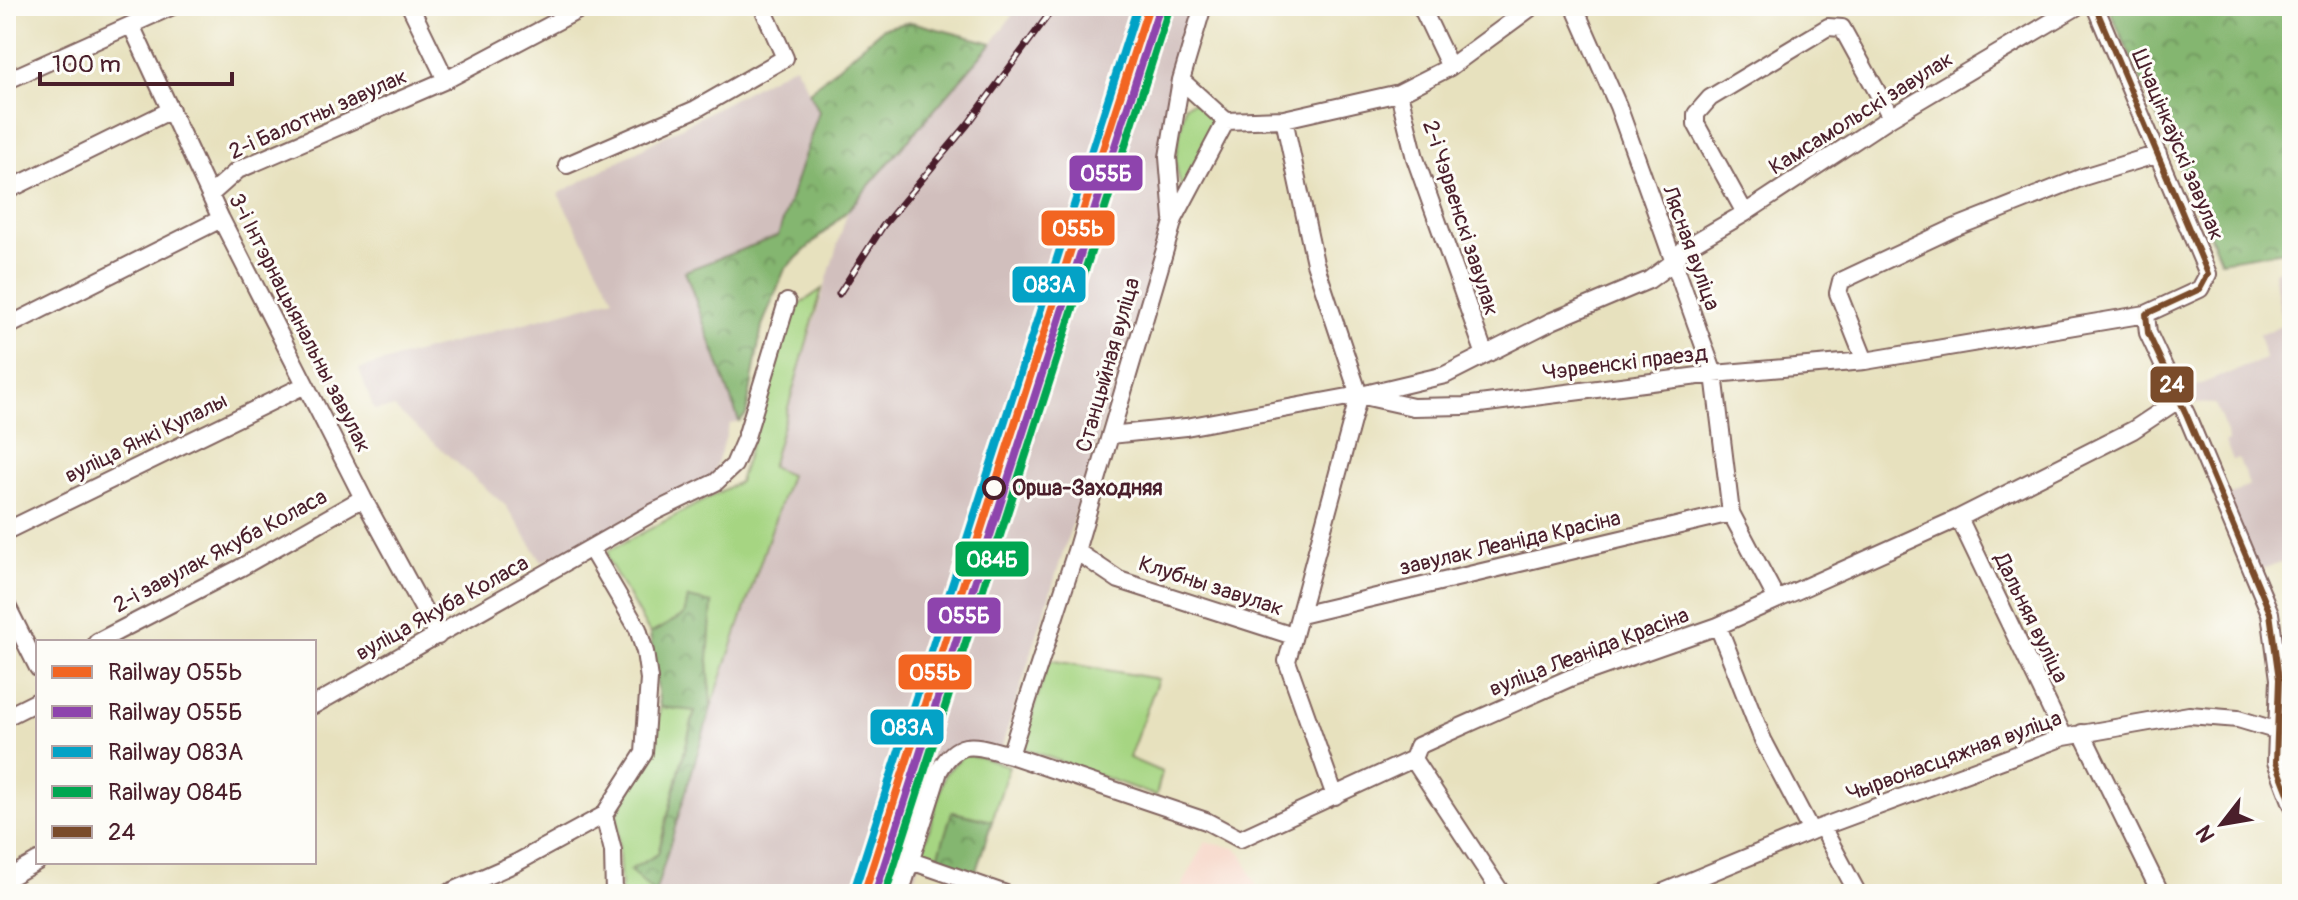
<svg xmlns="http://www.w3.org/2000/svg" width="2298" height="900" viewBox="0 0 2298 900" font-family="Pangolin,sans-serif">
<defs>
<pattern id="forest-crowns" width="20" height="18" patternUnits="userSpaceOnUse" patternTransform="scale(2)"><rect width="20" height="18" fill="#84b670"/><path d="M2 6a3 3 0 1 1 6 0M12 15a3 3 0 1 1 6 0" fill="none" stroke="#6e935c"/></pattern>
</defs>
<rect width="100%" height="100%" fill="#fdfcf7"/>
<filter id="ink" filterUnits="userSpaceOnUse"><feTurbulence type="fractalNoise" baseFrequency=".0125" numOctaves="2"/><feDisplacementMap in="SourceGraphic" scale="16" xChannelSelector="R" yChannelSelector="G"/><feConvolveMatrix kernelMatrix="1 2 1 2 8 2 1 2 1" color-interpolation-filters="sRGB"/></filter>
<filter id="wash" filterUnits="userSpaceOnUse"><feTurbulence type="fractalNoise" baseFrequency=".006" numOctaves="4" result="noise"/><feDisplacementMap in="SourceGraphic" scale="32" xChannelSelector="R" yChannelSelector="G"/><feGaussianBlur stdDeviation="1.8" result="paint"/><feColorMatrix in="noise" values="0 0 0 0 0 0 0 0 0 0 0 0 0 0 0 0 0 1.4 0 .05"/><feComposite in="paint" operator="in"/></filter>
<g filter="url(#wash)">
<rect width="100%" height="100%" fill="#e7e1be"/>
<!-- built -->
<path fill="#f6d2c3" d="M1205,842l30,6 7,6 18,40h-82z"/>
<!-- industrial -->
<path fill="#d1bfbd" d="M1019,6h175l-19,68 -7,146 -171,542 -17,-5 -59,101 -12,36h-253l55,-186 79,-233 -20,-8 78,-257 144,-167z
M795,65l24,45 -41,126 -93,35 54,150 -9,3 -17,51 -171,87 -36,-56 -112,-98 -20,2 -15,-41 255,-71 -56,-104z
M2292,269v289l-35,13 -30,-74 22,-12 -11,-27 -5,2 -8,-18 3,-1 -1,-8 -12,-29 -26,-1 -6,-12 82,-32 -6,-25 12,-3 11,-7 -8,-53z"/>
<!-- green -->
<path fill="#a6d582" stroke="#787a56" stroke-width="2" d="M1194,102l17,16 2,10 -31,64 -7,-31 10,-56z
M822,289l-51,178 19,8 -79,233 -3,-48 -24,-45 -34,19 -42,-74v-9l131,-69 54,-173z
M1049,660l109,19 -29,79 33,14 -6,24 -128,-46 -5,-7z
M660,707l35,3 -37,144 -28,16 25,24h-34l-4,-81 40,-68z
M963,755l17,2 29,9 -17,55 -39,-9 -17,52 -15,-6 24,-84z"/>
<!-- forest -->
<path fill="url(#forest-crowns)" stroke="#676a4e" stroke-width="2" d="M2108,6h184v244l-71,11z
M911,22l81,21 -144,167 -63,59 -23,57 -16,89 -7,6 -54,-150 93,-35 41,-125 -10,-19 74,-64z
M688,598l24,5 -4,57 3,48 -56,186 -25,-24 28,-16 37,-143 -35,-4 -10,-73 34,-19z
M952,812l40,9 -18,56 -38,-13z"/>
</g>
<g filter="url(#ink)">
<g fill="none" stroke-linecap="round" stroke-linejoin="round">
<defs>
<path id="minor" d="M410,6l36,74
M1421,6l29,61
M1574,6l44,100 96,268 17,139 45,85
M131,25l90,194 142,279 75,138
M1181,80l45,41
M6,81l167,-75
M1399,93l16,65 70,197
M1284,119l31,144 44,132
M567,165l129,-56 89,-51 -23,-52
M6,191l165,-81
M211,194l27,-24 208,-90 140,-74
M1745,213l-49,-89v-10l14,-16 118,-71 14,1 49,89
M1173,218l-5,-61 13,-77 22,-74
M2146,314l2,19 39,83 83,197 9,66 -3,83 16,42
M6,327l215,-108
M1865,361l-27,-68 3,-12 113,-53 129,-51 75,-23
M1365,394l80,-19 107,-54 97,-41 23,-17 13,-15 60,-35 146,-96 187,-111
M1110,435l76,-8 173,-32 54,12 51,-1 250,-32 151,-13 281,-47 54,-25 8,-15 -113,-268
M1959,518l105,219
M6,531l299,-146
M1076,551l43,29 174,56
M6,604l32,64
M1300,615l431,-102
M1718,626l45,114 48,91
M97,642l143,-74 123,-70
M314,705l340,-193 62,-30 18,-17 12,-28 41,-135
M6,717l32,-16
M2082,733l79,161
M1010,755l196,66 34,18 173,-80 5,-13 152,-68 148,-52 241,-108 174,-88 45,-30
M1413,759l89,135
M1335,796l-48,-135 72,-266
M604,815l9,36 1,43
M1822,827l36,67
M911,861l95,33
M6,879l32,-18
M446,894l70,-31 88,-48 40,-62 5,-74 -4,-27 -7,-23 -47,-80
M900,894l39,-123c20,-35 37,-25 71,-16l66,-204 98,-332 52,-98 58,-2 115,-26 51,-26 83,-61
M1659,894l152,-63 253,-94 125,-22 49,4 37,11"/>
</defs>
<!-- minor casing -->
<use href="#minor" stroke="#81635e" stroke-width="20"/>
<!-- minor -->
<use href="#minor" stroke="#fff" stroke-width="16"/>
<defs>
<path id="rail" d="M839,294l44,-68 85,-102 87,-118
M854,894l283,-888"/>
</defs>
<!-- rail casing -->
<use href="#rail" stroke="#4a1f2b" stroke-width="7"/>
<!-- rail -->
<use href="#rail" stroke="#fdfcf7" stroke-width="4" stroke-dasharray="12" stroke-linecap="butt"/>
<defs>
<path id="bus-1" d="M2095,6l113,268 -8,15 -54,25 2,19 39,83 83,197 9,66 -3,83 16,42"/>
</defs>
<!-- bus-1 casing -->
<use href="#bus-1" stroke="#fdfcf7" stroke-width="12"/>
<!-- bus-1 -->
<use href="#bus-1" stroke="#7a4b2a" stroke-width="6"/>
<defs>
<path id="rail-1" d="M864,894l285,-888"/>
<path id="rail-2" d="M875,894l284,-885"/>
<path id="rail-3" d="M854,891l284,-885"/>
<path id="rail-4" d="M885,894l283,-882"/>
</defs>
<!-- rail-1 casing -->
<use href="#rail-1" stroke="#fdfcf7" stroke-width="14"/>
<!-- rail-2 casing -->
<use href="#rail-2" stroke="#fdfcf7" stroke-width="14"/>
<!-- rail-3 casing -->
<use href="#rail-3" stroke="#fdfcf7" stroke-width="14"/>
<!-- rail-4 casing -->
<use href="#rail-4" stroke="#fdfcf7" stroke-width="14"/>
<!-- rail-1 -->
<use href="#rail-1" stroke="#f26522" stroke-width="8"/>
<!-- rail-2 -->
<use href="#rail-2" stroke="#8e44ad" stroke-width="8"/>
<!-- rail-3 -->
<use href="#rail-3" stroke="#04a2c6" stroke-width="8"/>
<!-- rail-4 -->
<use href="#rail-4" stroke="#00a651" stroke-width="8"/>
</g>
</g>
<!-- markers -->
<circle fill="#fdfcf7" stroke="#4a1f2b" stroke-width="4" cx="994" cy="488" r="10"/>
<g text-anchor="middle" dominant-baseline="central" stroke-width="6" stroke-linejoin="round" paint-order="stroke">
<!-- street labels -->
<g font-size="22" fill="#4a1f2b" stroke="#fdfcf7">
<text transform="translate(1861 113) rotate(-32)">Камсамольскі завулак</text>
<text transform="translate(318 114) rotate(-24)">2-і Балотны завулак</text>
<text transform="translate(2178 145) rotate(67)">Шчацінкаўскі завулак</text>
<text transform="translate(1461 218) rotate(72)">2-і Чэрвенскі завулак</text>
<text transform="translate(1691 248) rotate(70)">Лясная вуліца</text>
<text transform="translate(300 323) rotate(63)">3-і Інтэрнацыянальны завулак</text>
<text transform="translate(1625 363) rotate(-7)">Чэрвенскі праезд</text>
<text transform="translate(1108 365) rotate(-74)">Станцыйная вуліца</text>
<text transform="translate(146 438) rotate(-26)">вуліца Янкі Купалы</text>
<text transform="translate(1510 543) rotate(-13)">завулак Леаніда Красіна</text>
<text transform="translate(220 551) rotate(-28)">2-і завулак Якуба Коласа</text>
<text transform="translate(1211 586) rotate(18)">Клубны завулак</text>
<text transform="translate(442 608) rotate(-29)">вуліца Якуба Коласа</text>
<text transform="translate(2031 618) rotate(64)">Дальняя вуліца</text>
<text transform="translate(1589 652) rotate(-21)">вуліца Леаніда Красіна</text>
<text transform="translate(1954 756) rotate(-20)">Чырвонасцяжная вуліца</text>
</g>
<!-- stop labels -->
<g font-size="22" font-weight="bold" fill="#4a1f2b" stroke="#fdfcf7" text-anchor="start">
<text x="1012" y="488">Орша-Заходняя</text>
</g>
</g>
<g stroke="#fdfcf7" stroke-width="3">
<rect x="1068" y="154" width="76" height="38" rx="8" fill="#8e44ad"/>
<rect x="1040" y="209" width="76" height="38" rx="8" fill="#f26522"/>
<rect x="1011" y="265" width="76" height="39" rx="8" fill="#04a2c6"/>
<rect x="2149" y="365" width="46" height="39" rx="8" fill="#7a4b2a"/>
<rect x="954" y="540" width="76" height="38" rx="8" fill="#00a651"/>
<rect x="926" y="596" width="76" height="39" rx="8" fill="#8e44ad"/>
<rect x="897" y="653" width="76" height="38" rx="8" fill="#f26522"/>
<rect x="869" y="708" width="76" height="38" rx="8" fill="#04a2c6"/>
</g>
<g font-size="22" text-anchor="middle" font-weight="bold" fill="#fff">
<text x="1106" y="181">055Б</text>
<text x="1078" y="236">055Ь</text>
<text x="1049" y="292">083А</text>
<text x="2172" y="392">24</text>
<text x="992" y="567">084Б</text>
<text x="964" y="623">055Б</text>
<text x="935" y="680">055Ь</text>
<text x="907" y="735">083А</text>
</g>
<!-- margin -->
<rect width="2298" height="900" fill="none" stroke="#fdfcf7" stroke-width="32"/>
<!-- legend -->
<rect x="36" y="640" width="280" height="224" fill="#fdfcf7" stroke="#b5a4a5" stroke-width="2"/>
<rect x="52" y="666" width="40" height="12" fill="#f26522" stroke="#b5a4a5" stroke-width="2"/>
<text x="108" y="680" font-size="24" fill="#4a1f2b">Railway 055Ь</text>
<rect x="52" y="706" width="40" height="12" fill="#8e44ad" stroke="#b5a4a5" stroke-width="2"/>
<text x="108" y="720" font-size="24" fill="#4a1f2b">Railway 055Б</text>
<rect x="52" y="746" width="40" height="12" fill="#04a2c6" stroke="#b5a4a5" stroke-width="2"/>
<text x="108" y="760" font-size="24" fill="#4a1f2b">Railway 083А</text>
<rect x="52" y="786" width="40" height="12" fill="#00a651" stroke="#b5a4a5" stroke-width="2"/>
<text x="108" y="800" font-size="24" fill="#4a1f2b">Railway 084Б</text>
<rect x="52" y="826" width="40" height="12" fill="#7a4b2a" stroke="#b5a4a5" stroke-width="2"/>
<text x="108" y="840" font-size="24" fill="#4a1f2b">24</text>
<!-- north arrow -->
<g transform="translate(2222 824) rotate(239)" stroke="#fdfcf7" stroke-width="6" paint-order="stroke">
<path d="M0-6L14 30L0 20L-14 30Z" fill="#4a1f2b"/>
<text y="-12" font-size="22" font-weight="bold" text-anchor="middle" fill="#4a1f2b">N</text>
</g>
<!-- scale -->
<path d="M40 72v12h192v-12" fill="none" stroke="#4a1f2b" stroke-width="4"/>
<text x="52" y="72" font-size="24" fill="#4a1f2b" stroke="#fdfcf7" stroke-width="6" paint-order="stroke">100 m</text>
</svg>
